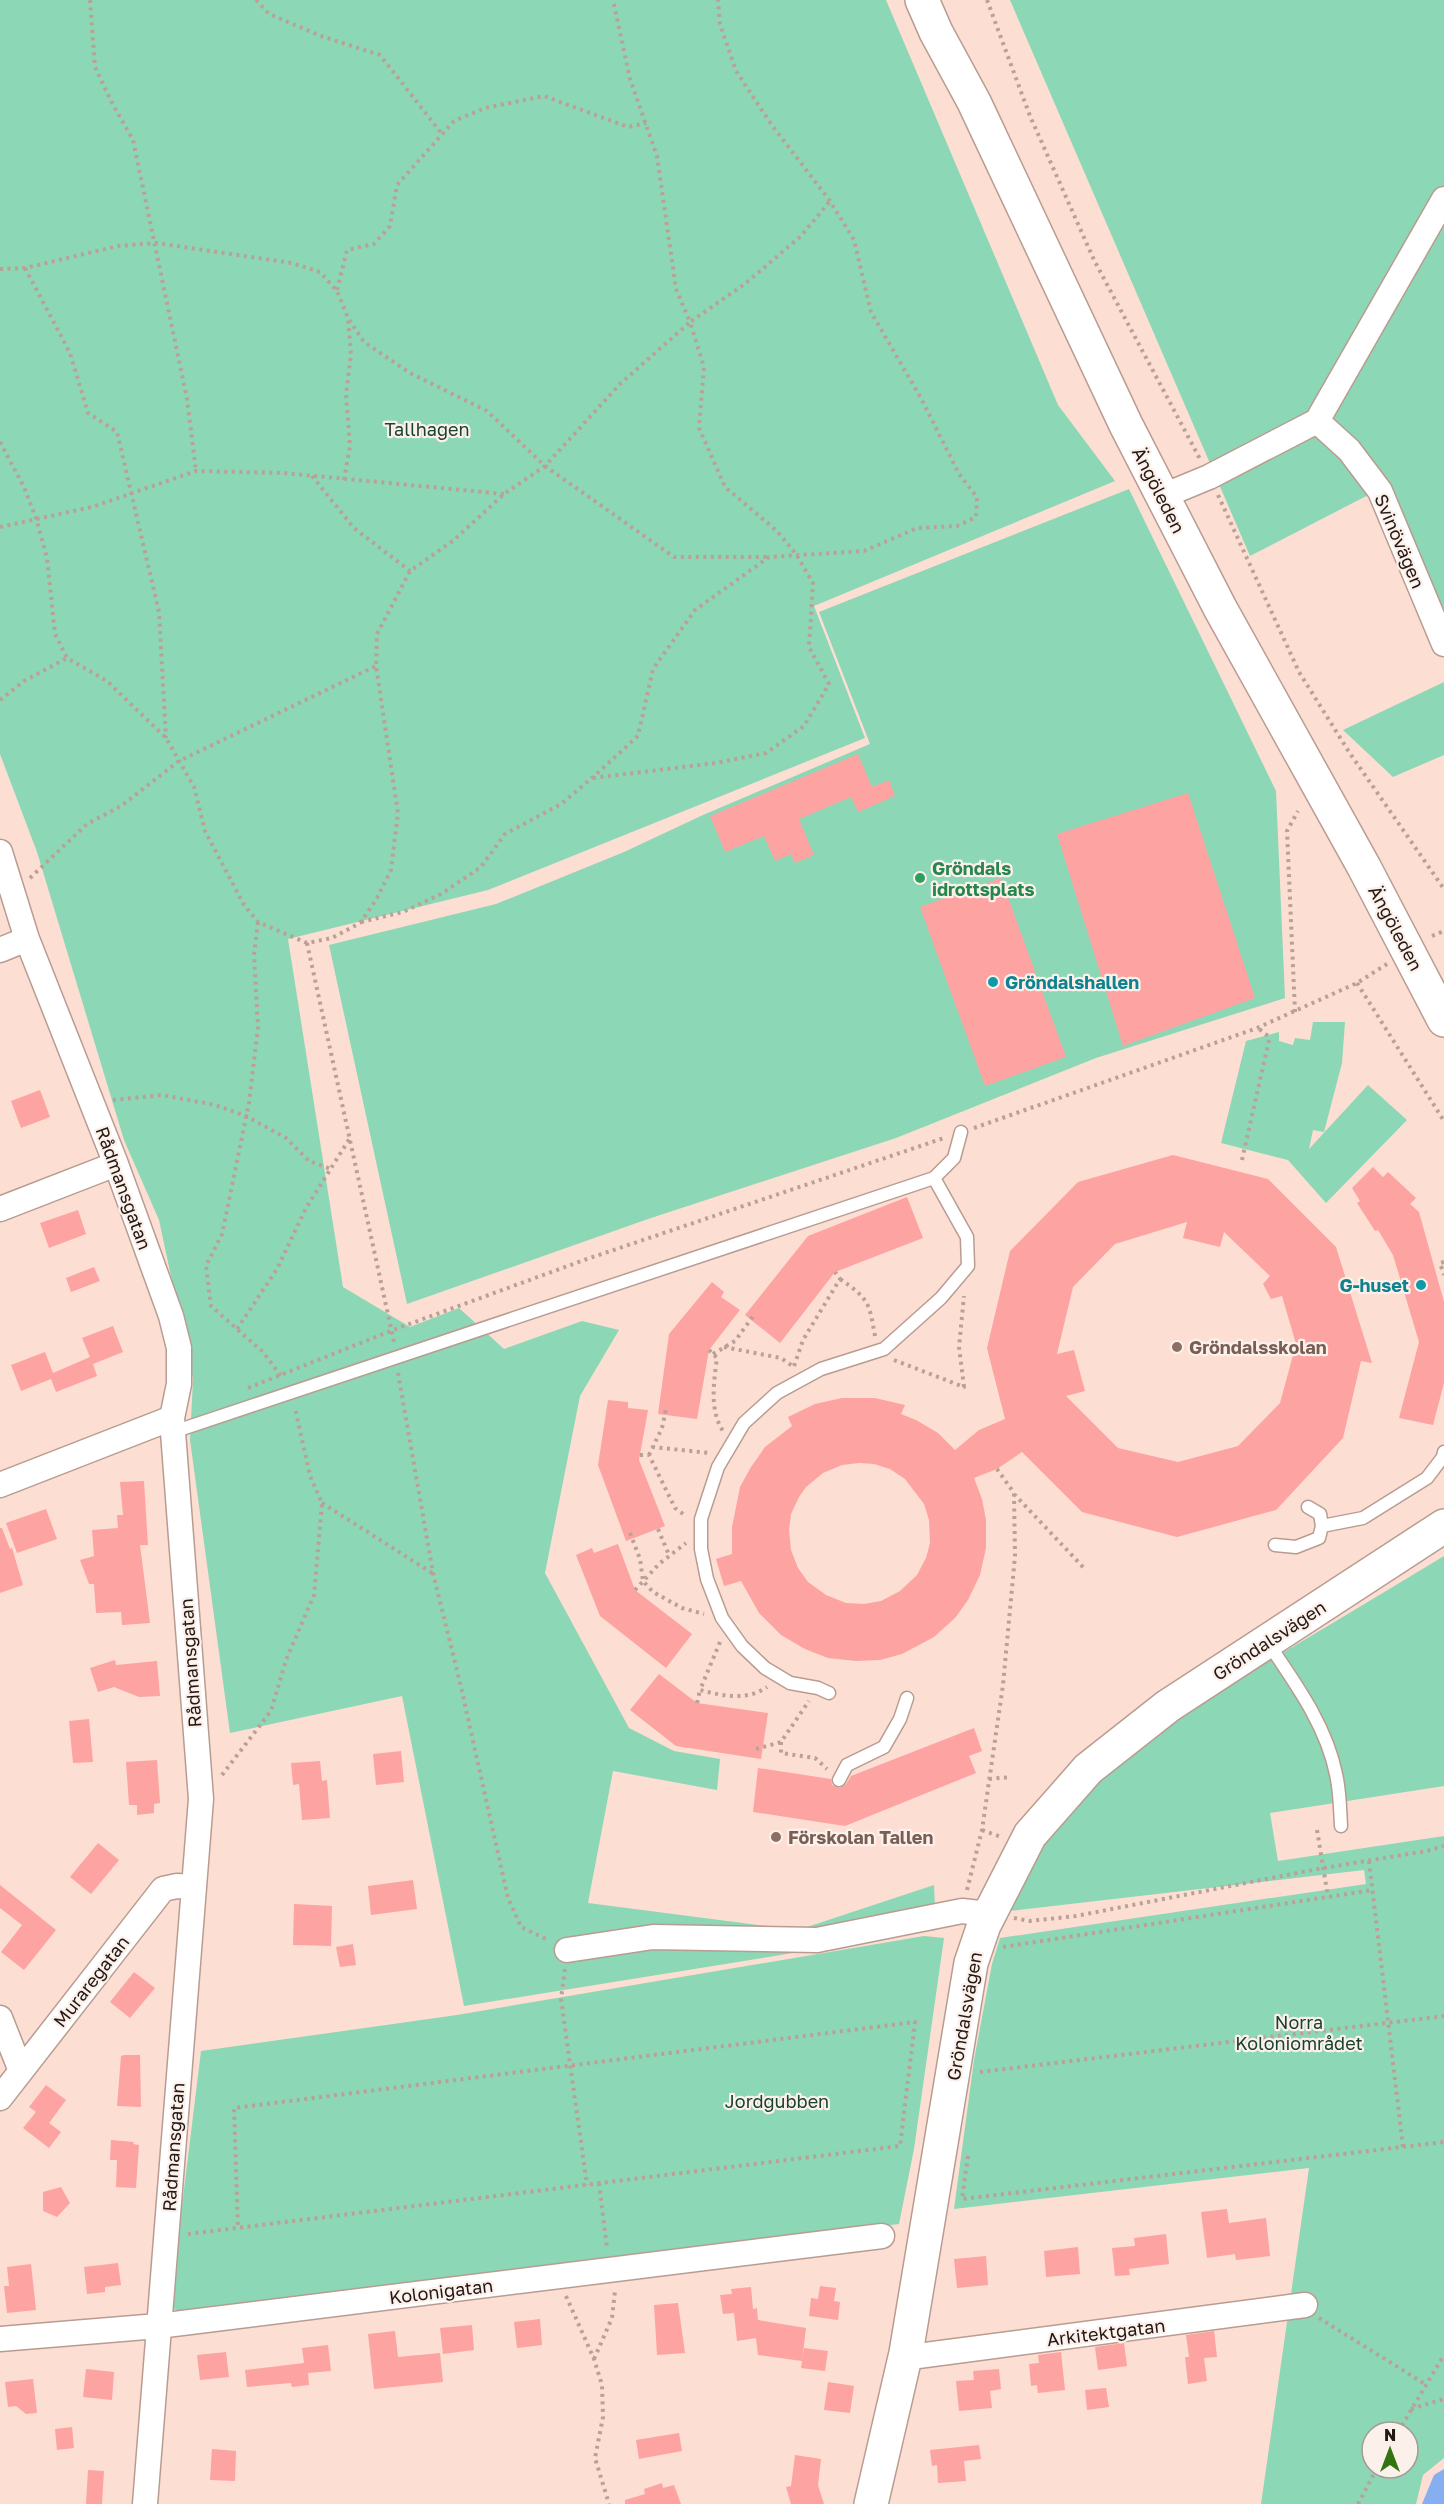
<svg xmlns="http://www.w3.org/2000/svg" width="1444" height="2504" viewBox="0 0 1444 2504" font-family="'Golos Text',sans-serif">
<rect width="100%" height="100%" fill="#fdded3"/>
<!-- green -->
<path fill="#8cd7b6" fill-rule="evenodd" d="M0,0h886l172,405 57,76 -301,125 51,132 -377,152 -200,49 55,348 67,40 49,-19 45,41 78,-28 37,9 -39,66 -35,177 84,155 45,23 46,8 -3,31 -104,-19 -25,132 210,27 136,-45 2,45 -472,76 -62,-310 -172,37 -40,-293 3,-61 -34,-159 -35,-80 -87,-288 -37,-98z
M1010,0h434v656l-66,-166 -128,66z
M1129,489l147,302 9,207 -189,60 -200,80 -248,81 -241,85 -78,-359 167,-41 128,-52 79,-37 167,-71 -51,-132z
M1444,682v73l-51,22 -50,-47z
M1313,1022h32l-3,41 -18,69 -11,-2 -4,19 59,-64 39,35 -81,83 -38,-43 -67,-17 25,-102 33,-9v9l14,4 2,-7 15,2z
M1444,1556v230l-174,27 8,48 166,-25v622l-21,17 -7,29h-155l48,-336 -355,41 20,-149 18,-96 8,-26 366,-54 -2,-14 -354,41c3,-15 11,-28 18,-41 54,-100 162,-161 256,-218 54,-32 107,-64 160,-96zM1372,2432h36v36h-36z
M924,1936l20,2 -30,211 -15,75 -712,89 -14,-4 8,-95 20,-163 256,-36z"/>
<!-- water -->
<path fill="#85aff1" d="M1444,2469v35h-22l12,-29z"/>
<!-- building -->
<path fill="#fda3a1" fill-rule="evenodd" d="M858,754l14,33 17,-7 6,16 -37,16 -7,-15 -52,22 15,36 -19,8 -4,-9 -16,7 -11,-25 -39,16 -15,-36z
M1188,793l67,205 -132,48 -66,-212z
M1001,878l65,179 -81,29 -65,-179z
M40,1090l10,27 -29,11 -10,-27z
M1173,1155l95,24 68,68 36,116 -11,-2 -18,77 -67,72 -99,27 -95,-25 -60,-60 -25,17 -23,9 8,21 4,21v28l-6,27 -12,25 -13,18 -21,19 -32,17 -22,6 -24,1 -28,-3 -23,-9 -24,-14 -22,-22 -18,-32 -17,5 -8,-27 16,-5v-27l8,-40 11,-20 14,-20 27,-21 -4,-9 27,-13 27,-6h33l30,7 -4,9 15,6 22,13 17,17 24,-20 26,-11 -18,-71 23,-97 68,-69zM1187,1222l-4,16 37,9 4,-15 46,44 -7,8 8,15 11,-3 14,48 -16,59 -42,43 -60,16 -60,-14 -52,-52 19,-5 -11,-41 -17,4 16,-67 42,-43zM859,1463l15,1 16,5 15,10 19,25 5,16 1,23 -4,15 -9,17 -17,16 -19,10 -17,3 -18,-1 -20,-8 -18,-13 -10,-14 -7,-18 -2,-20 2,-16 8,-17 7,-10 17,-14 19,-8z
M1373,1167l10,10 5,-5 28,26 -6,6 9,8 25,90v81l-11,42 -34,-7 20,-76 -26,-87 -15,-25 -3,1 -18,-28 3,-2 -8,-13z
M907,1197l16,41 -88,34 -55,71 -35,-28 63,-79z
M78,1210l8,24 -37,14 -9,-25z
M94,1267l6,14 -29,11 -5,-14z
M712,1282l12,10 -3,5 19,13 -31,40 -12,69 -39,-5 11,-80z
M113,1326l10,26 -30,12 4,12 -41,16 -5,-13 -30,12 -10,-26 34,-13 8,21 37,-16 -8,-19z
M608,1400l20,2v6l20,2 -9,50 26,66 -39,15 -28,-76z
M144,1481l4,64h-8l10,78 -28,2 -1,-13 -25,1 -2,-29h-5l-9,-24 14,-4 -2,-26 26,-2 -1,-13h6l-3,-33z
M46,1509l11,30 -40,14 -11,-30z
M0,1528h2l8,21 2,-1 11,37 -23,8z
M618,1544l17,46 57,44 -26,34 -66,-52 -24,-61 16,-7 2,5z
M115,1660l1,5 41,-4 3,35 -21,1 -25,-10 -16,5 -8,-24z
M659,1674l38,29 71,10 -7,46 -85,-13 -46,-36z
M89,1719l4,43 -20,1 -4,-42z
M974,1728l8,23 -13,5 7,17 -131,53 -92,-14 5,-44 73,11 1,6 8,3 6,-4 5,-8z
M401,1751l3,31 -28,3 -3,-31z
M157,1760l3,43 -6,1v9l-17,2v-10h-8l-3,-43z
M320,1761l2,20 5,-1 3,38 -28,2 -3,-36 -6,1 -2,-22z
M98,1843l21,17 -28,34 -21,-17z
M413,1880l4,29 -46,6 -3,-29z
M0,1885l56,45 -32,40 -23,-18 21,-27 -22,-17z
M294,1904l38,2 -1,40 -38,-1z
M353,1944l3,21 -16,2 -4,-20z
M134,1972l21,16 -25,30 -20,-16z
M124,2055h16l1,52 -24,-1 4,-50z
M46,2085l20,15 -17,23 12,9 -12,16 -26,-20 13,-16 -7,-5z
M111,2140l23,2 -1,2 6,1 -3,43 -20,-1 1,-27h-7z
M61,2187l9,16 -13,14 -14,-6v-19z
M1227,2209l2,14 37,-5 4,38 -34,4 -1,-6 -28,4 -6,-46z
M1166,2234l3,30 -40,5 1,6 -15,1 -3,-28 23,-2 -1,-8z
M1078,2247l2,27 -34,3 -2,-26z
M986,2256l2,29 -31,3 -3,-29z
M118,2263l3,22 -16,2v5l-18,2 -3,-27z
M31,2264l5,46 -29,3 -3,-27h5l-2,-19z
M820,2286l16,2 -2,13 6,1 -2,18 -29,-4 2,-18 7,1z
M751,2287l2,22 4,-1 1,12 48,8 -4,33 -44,-6 -2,-17 -19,3 -3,-28 -11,1 -3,-19 12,-1 -1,-5z
M678,2303l7,50 -28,2 -3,-50z
M540,2319l2,26 -25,3 -3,-26z
M472,2325l2,25 -31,4 -3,-26z
M395,2331l3,26 42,-4 3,29 -69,7 -6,-55z
M1214,2331l3,26 -13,1 3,23 -19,3 -3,-27h4l-3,-22z
M1124,2343l3,23 -29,4 -3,-23z
M328,2345l3,26 -23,2 1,12 -17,2 -1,-4 -44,4 -2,-17 59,-7 -2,-15z
M804,2348l24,3 -3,20 -24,-3z
M226,2352l3,25 -29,3 -3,-25z
M1061,2352l4,38 -27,3 -1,-8 -6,1 -2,-22 10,-1 -1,-8z
M86,2369l28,3 -2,28 -29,-3z
M999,2369l2,20 -11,2 2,17 -33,3 -3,-30 18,-1 -1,-9z
M33,2379l4,34 -11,1 -10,-8 -8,1 -3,-25z
M828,2382l26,4 -4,27 -26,-3z
M1106,2388l3,19 -22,3 -2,-20z
M72,2427l2,21 -17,2 -2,-21z
M679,2433l3,18 -43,8 -3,-19z
M979,2445l2,14 -17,2 2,20 -28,2 -1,-18 -5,1 -2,-16z
M212,2449l24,2 -1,30 -25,-1z
M795,2455l26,4 -3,26 6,19h-33l-5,-17 5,-1z
M88,2470l16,1 -2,33h-16z
M662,2483l1,5 11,-3 7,19h-56v-4l20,-6 -1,-5z"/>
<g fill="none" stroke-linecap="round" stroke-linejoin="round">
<defs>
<path id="lane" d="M173,1432l761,-254 20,-20 7,-26
M1322,1526l41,-8 64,-40 16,-21 1,-5
M1275,1545l21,2 23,-9 3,-12 -2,-12 -12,-7
M1268,1643c27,40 58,82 68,131 4,17 4,35 5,52
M829,1693l-11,-5 -28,-5 -25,-15 -23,-22 -20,-28 -15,-39 -6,-30v-30l17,-52 26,-44 33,-30 44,-24 63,-20 57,-51 27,-32 -1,-29 -33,-59
M839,1780l8,-15 37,-18 16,-28 7,-21"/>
<path id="street" d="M1317,421l32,29 31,41 64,153
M1163,496l46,-19 108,-56 127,-222
M0,852l27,87 89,225 55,152 8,32v36l-7,34 1,14 28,367 -56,705
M0,950l27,-11
M0,1209l116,-45
M0,1485l172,-67
M567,1950l86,-13 164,3 145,-29 27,3
M0,2018l21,53
M0,2098l163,-209 14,-3 17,1
M0,2339l158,-13 724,-90
M906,2353l12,3 387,-51"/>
<path id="secondary" d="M922,0l14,32 38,70 152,323 94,183 144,259 80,153
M871,2504l35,-151 65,-390 13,-38 46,-90 58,-66 80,-63 276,-180"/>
</defs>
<!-- lane casing -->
<use href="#lane" stroke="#b99c91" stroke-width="15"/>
<!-- street casing -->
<use href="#street" stroke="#b99c91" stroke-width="27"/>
<!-- secondary casing -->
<use href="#secondary" stroke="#b99c91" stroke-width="36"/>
<!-- path -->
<path stroke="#baa198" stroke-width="4" stroke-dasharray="3 4.5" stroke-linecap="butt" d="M90,0l5,67 17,36 21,37 54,259 9,72
M256,0l13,14 52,22 59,19 62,79
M987,0l43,116 64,144 106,199
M25,268l45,85 18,60 29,19 42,180 7,126
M0,269l25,-1 93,-22 38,-3 136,20 28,9 17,19 11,27 16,24 46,31 77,38 58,55 129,91h94
M337,290l10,-40 27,-6 16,-18 7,-41 57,-64 31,-13 59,-12 84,31 18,-4
M0,442l24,45 12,31 11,40 8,76 12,24 40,23 59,57 28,49 11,44 39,74 14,17 49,21 25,-5 28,-15 16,-23 15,-30 7,-57 -22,-147 1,-32 33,-63 44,-31 50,-46 41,-28 75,-82 70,-62 -14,-33 -19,-133 -27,-77 -17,-79
M312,476l42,52 56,43
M344,480l6,-34 -4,-51 5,-41 -3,-36
M1218,495l81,177 50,80 95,137
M0,527l92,-20 104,-36 88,2 220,21
M0,700l24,-19 43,-23
M593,778l123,-15 50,-10 38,-27 25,-42 -20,-37 4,-64 -17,-29 -19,-23 -52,-44 -26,-59 5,-61 -14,-45 56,-39 55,-47 29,-35
M30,878l57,-54 34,-18 58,-45 197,-95
M258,922l-4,33 4,72 -9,76 -27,131 -16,32 5,40 52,46 18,24
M361,922l42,-10 38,-18 40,-27 24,-33 56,-30 31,-26 46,-42 15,-67 42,-59 74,-53 95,-6 53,-23 40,-2 19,-9 1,-20 -18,-23 -37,-74 -51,-88 -17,-72 -24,-39 -59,-77 -35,-53 -16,-47 -2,-24
M1432,936l12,-5
M307,943l87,399
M1357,983l87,138
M1295,1012l-8,-181 11,-20
M113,1100l49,-5 53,10 31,11 40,22 23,23 22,8
M974,1128l283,-100 100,-45 30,-19
M1242,1160l27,-120 -1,-4 -10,-8
M1444,1262l-4,1 4,12
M840,1279c29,20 29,23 35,57
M237,1329l40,-60 29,-61 44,-70
M724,1347l57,11 13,9
M709,1350l8,8c-3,23 -8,52 6,73
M713,1354l22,-13 19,-26
M894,1360l70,27 -5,-40 5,-51
M794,1366l9,-26 37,-61 -5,-7
M398,1373l35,200 28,114 47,211 13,29 27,13
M248,1388l145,-58 194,-71 357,-121
M652,1447l58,6
M640,1455h9l26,53 11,8
M649,1455l13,-27 4,-19
M1014,1494l70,74
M322,1503l110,70
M658,1529l11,26
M630,1533l10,26 3,22 10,11 29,16 22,6
M635,1590l24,-26 27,-21
M720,1642l-20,48c23,6 47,11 67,-3
M697,1703l3,-13
M781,1742v11l34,5 12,11
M756,1749l25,-7 28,-41
M222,1775l49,-64 15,-51 28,-65 8,-92 -12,-27 -15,-68
M989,1779l22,-2
M982,1830l19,7
M1317,1830l11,67
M1369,1861l34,286
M967,1890l15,-60 21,-145 12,-129 -1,-63 -17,-24
M1014,1918l16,3 46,-5 247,-48 104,-17 17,-5
M1003,1947l370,-57
M565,1969l-4,30 26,186
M980,2072l464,-56
M968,2156l-6,43 482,-57
M599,2183l8,65
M188,2234l712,-88 15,-124 -681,86 4,120
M566,2296l28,63 8,26 1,32 -8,41 14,46
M1319,2318l106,66
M594,2359l18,-41 3,-27
M1411,2409l33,-10
M1398,2432l46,-77
M1358,2504l19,-36"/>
<!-- lane -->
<use href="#lane" stroke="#fff" stroke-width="12"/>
<!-- street -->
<use href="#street" stroke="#fff" stroke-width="24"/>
<!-- secondary -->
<use href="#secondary" stroke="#fff" stroke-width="33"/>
</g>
<!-- markers -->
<circle fill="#2e9e5b" stroke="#fcf0eb" stroke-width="2" cx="920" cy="878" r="6"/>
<g fill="#0f9aa8" stroke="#fcf0eb" stroke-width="2">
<circle cx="993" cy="982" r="6"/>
<circle cx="1421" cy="1285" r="6"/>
</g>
<g fill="#8d6e63" stroke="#fcf0eb" stroke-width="2">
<circle cx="1177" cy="1347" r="6"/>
<circle cx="776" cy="1837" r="6"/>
</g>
<g text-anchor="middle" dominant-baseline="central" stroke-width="4.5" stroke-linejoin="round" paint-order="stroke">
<!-- park labels -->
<g font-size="18" fill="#174130" stroke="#fcf0eb">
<text x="427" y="429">Tallhagen</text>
<text x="1299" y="2022">Norra<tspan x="1299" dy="21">Koloniområdet</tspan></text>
<text x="777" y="2101">Jordgubben</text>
</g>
<!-- street labels -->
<g font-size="18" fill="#231814" stroke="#fcf0eb">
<text transform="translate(1159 490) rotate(63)">Ängöleden</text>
<text transform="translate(1400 541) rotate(67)">Svinövägen</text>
<text transform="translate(1396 928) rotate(62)">Ängöleden</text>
<text transform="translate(124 1188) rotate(70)">Rådmansgatan</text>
<text transform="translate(1269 1640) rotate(-33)">Gröndalsvägen</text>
<text transform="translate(190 1663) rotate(-94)">Rådmansgatan</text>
<text transform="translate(91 1981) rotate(-52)">Muraregatan</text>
<text transform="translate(964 2016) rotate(-80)">Gröndalsvägen</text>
<text transform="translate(173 2147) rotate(-86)">Rådmansgatan</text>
<text transform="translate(441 2291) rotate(-7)">Kolonigatan</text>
<text transform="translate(1106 2332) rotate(-7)">Arkitektgatan</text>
</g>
<!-- leisure labels -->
<g font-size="18" font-weight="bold" fill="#27864d" stroke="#fcf0eb" text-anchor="start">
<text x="932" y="868">Gröndals<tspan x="932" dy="21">idrottsplats</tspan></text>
</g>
<!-- culture labels -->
<g font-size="18" font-weight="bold" fill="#0d838f" stroke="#fcf0eb" text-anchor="start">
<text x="1005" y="982">Gröndalshallen</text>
<text x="1409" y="1285" text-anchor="end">G-huset</text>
</g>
<!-- education labels -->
<g font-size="18" font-weight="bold" fill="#785e54" stroke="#fcf0eb" text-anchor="start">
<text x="1189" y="1347">Gröndalsskolan</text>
<text x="788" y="1837">Förskolan Tallen</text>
</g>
</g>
<!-- north arrow -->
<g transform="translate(1390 2450)"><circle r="28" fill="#fcf0eb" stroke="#a59a95" stroke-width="1.5"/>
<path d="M0-4.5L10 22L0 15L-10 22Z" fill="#327410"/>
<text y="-9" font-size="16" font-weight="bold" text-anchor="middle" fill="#231814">N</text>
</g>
</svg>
